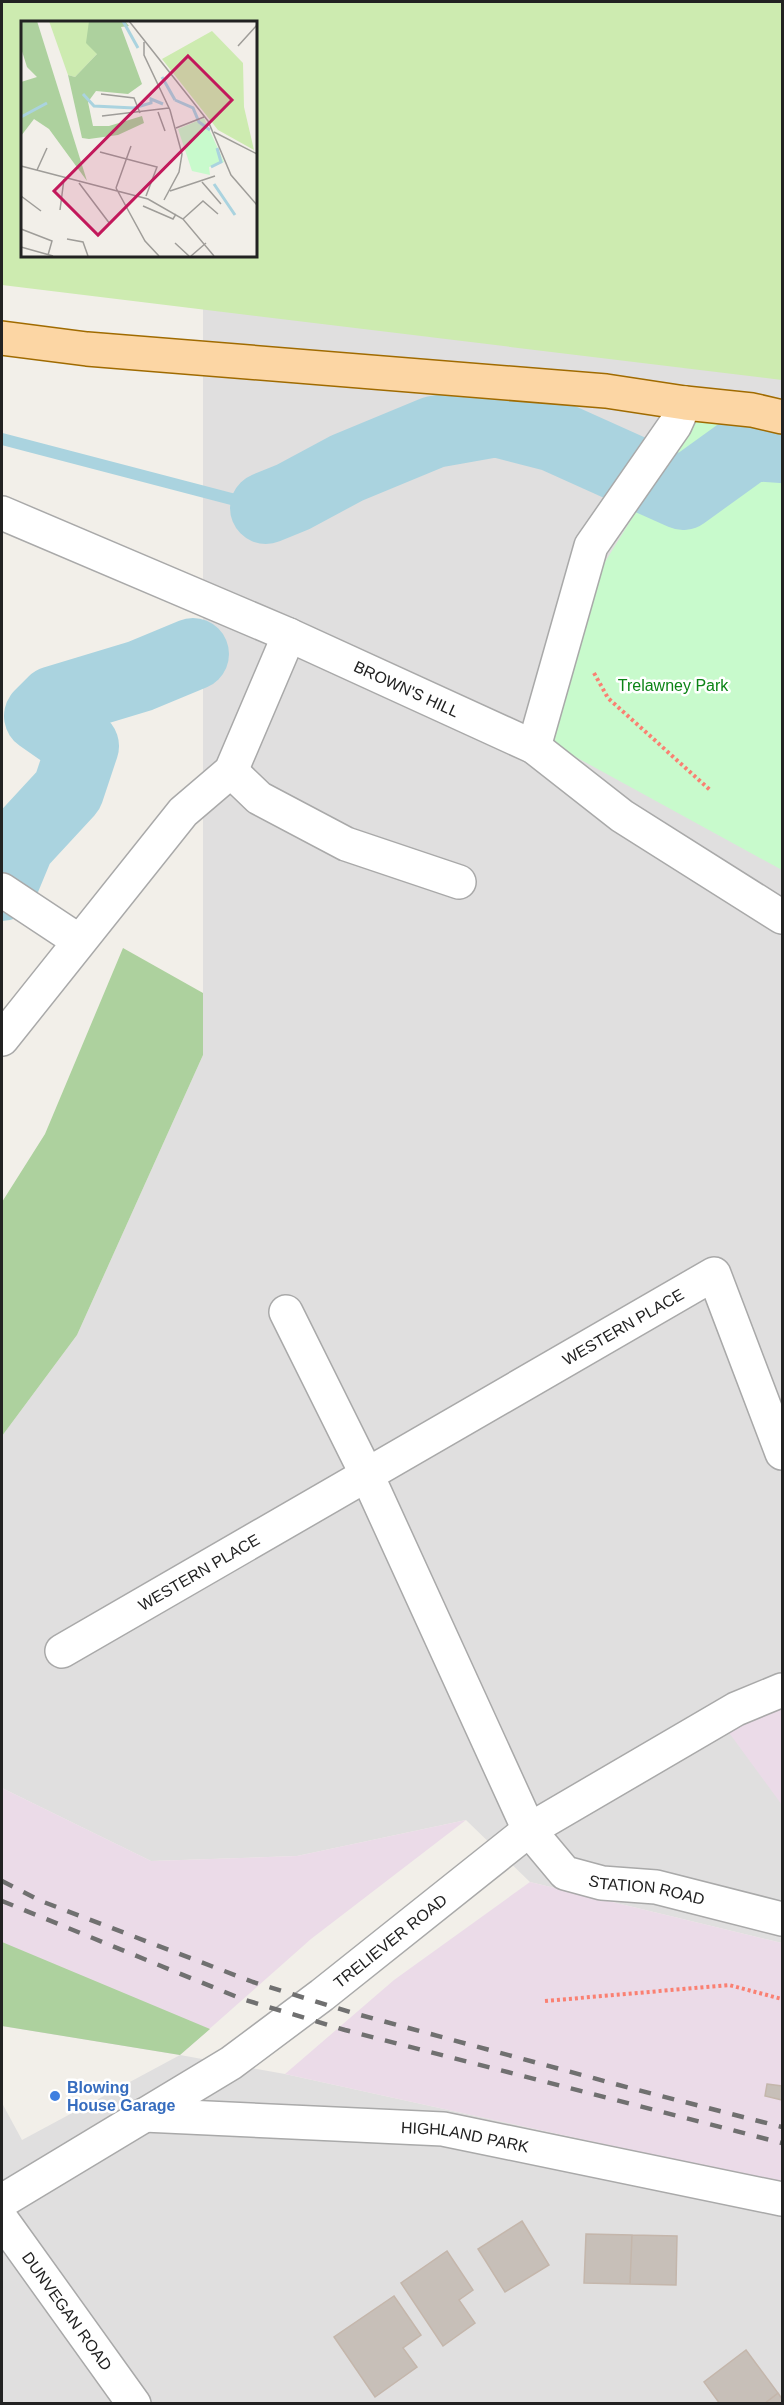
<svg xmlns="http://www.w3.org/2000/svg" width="784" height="2405" viewBox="0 0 784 2405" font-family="Helvetica,sans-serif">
<rect width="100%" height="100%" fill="#f2efe9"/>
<!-- residential -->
<path fill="#e0dfdf" d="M782,2v1941l-252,-61 -64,-62 -169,36 -146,5 -149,-73v-352l75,-101 126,-280v-800h52z
M180,2055l105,19 487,107 10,6v216h-780v-300l20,37z"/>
<!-- industrial -->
<path fill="#ebdbe8" d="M782,1693v112l-63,-86z
M2,1788l149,73 146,-5 169,-36 -155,119 -131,116 -178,-29z
M530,1882l252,61v244l-10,-6 -487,-107 109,-94z"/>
<!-- grass -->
<path fill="#cdebb0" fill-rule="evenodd" d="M2,2h780v378l-780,-95zM22,22h233v233h-233z"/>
<!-- forest -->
<path fill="#add19e" d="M123,948l80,45v62l-126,280 -75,101v-234l43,-68z
M2,1942l208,87 -30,26 -178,-29z"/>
<!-- park -->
<path fill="#c8facc" d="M695,416l87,9v445l-230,-126 16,-85 37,-97z"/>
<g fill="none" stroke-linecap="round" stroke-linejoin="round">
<!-- stream -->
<path stroke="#aad3df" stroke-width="12" d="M2,439l264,69"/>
<!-- river -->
<path stroke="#aad3df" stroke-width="72" d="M266,508l27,-11 54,-29 87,-36 62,-11 58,15 129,58 68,-49 31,2
M2,885l17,-41 49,-53 15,-45 -43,-30 14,-14 86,-26 53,-22"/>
</g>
<!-- building -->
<path fill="#c7bfb8" stroke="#c4b6ab" stroke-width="1.5" d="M767,2084l15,2v14l-17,-4z
M522,2221l27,44 -44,27 -27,-43z
M586,2234l46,1 -2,49 -46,-1z
M632,2235l45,1 -1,49 -46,-1z
M447,2251l26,39 -14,10 16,23 -32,23 -42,-63z
M394,2296l27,39 -18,13 14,19 -42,30 -41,-60z
M746,2350l32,43 -14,11h-44l-16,-22z
M778,2393l4,6v5h-18z"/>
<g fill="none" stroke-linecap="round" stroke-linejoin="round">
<defs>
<g id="minor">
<path id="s1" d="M2,513l287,122 245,112 88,69 160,101"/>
<path d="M534,747l57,-201 84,-121 10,-22"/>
<path d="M231,771l28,27 87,46 113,38"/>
<path d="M2,890l77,51"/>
<path d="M2,1039l181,-227 48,-41 58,-136"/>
<path id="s2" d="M286,1312l81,163 162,355 36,43 37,10 54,4 126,32"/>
<path id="s3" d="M62,1651l652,-377 68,179"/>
<path id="s4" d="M144,2115l299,14 339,70"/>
<path id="s5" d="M2,2201l229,-138 91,-68 207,-165 207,-121 46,-19"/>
<path id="s6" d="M2,2220l132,184"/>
</g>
<path id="major" d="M2,338l85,11 519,42 79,12 67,7 30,7"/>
</defs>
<!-- minor casing -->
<use href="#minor" stroke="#a9a9a9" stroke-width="36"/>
<!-- major casing -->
<use href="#major" stroke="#a06b00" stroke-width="36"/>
<!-- path -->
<path stroke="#fa8072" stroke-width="4" stroke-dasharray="3 3" stroke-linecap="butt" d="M594,673l14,25 102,92
M545,2001l184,-16 53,14"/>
<!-- minor -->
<use href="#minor" stroke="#fff" stroke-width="33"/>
<!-- major -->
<use href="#major" stroke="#fcd6a4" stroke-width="33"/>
<!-- rail -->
<path stroke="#707070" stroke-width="4.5" stroke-dasharray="12 12" stroke-linecap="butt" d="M2,1881l39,20 212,81 100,31 277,75 152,39
M2,1901l240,98 103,31 437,113"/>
</g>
<!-- markers -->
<circle fill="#3f7fe0" stroke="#fff" stroke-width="2" cx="55" cy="2096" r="6"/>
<g text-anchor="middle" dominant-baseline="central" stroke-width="5" stroke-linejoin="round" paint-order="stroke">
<!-- park labels -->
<g font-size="16" fill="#0c8416" stroke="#fff">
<text x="673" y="685">Trelawney Park</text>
</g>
<!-- street labels -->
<g font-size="16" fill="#222" stroke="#fff">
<text stroke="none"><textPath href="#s1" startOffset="441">BROWN'S HILL</textPath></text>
<text stroke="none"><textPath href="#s3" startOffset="648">WESTERN PLACE</textPath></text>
<text stroke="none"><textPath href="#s3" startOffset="158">WESTERN PLACE</textPath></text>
<text stroke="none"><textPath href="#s2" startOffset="712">STATION ROAD</textPath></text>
<text stroke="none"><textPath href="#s5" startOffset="468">TRELIEVER ROAD</textPath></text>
<text stroke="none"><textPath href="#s4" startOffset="322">HIGHLAND PARK</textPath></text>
<text stroke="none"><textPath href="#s6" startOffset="112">DUNVEGAN ROAD</textPath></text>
</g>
<!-- shop labels -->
<g font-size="16" font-weight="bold" fill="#366cbe" stroke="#fff" text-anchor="start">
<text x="67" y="2087">Blowing<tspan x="67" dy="18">House Garage</tspan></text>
</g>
</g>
<!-- overview -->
<g transform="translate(21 21)">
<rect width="236" height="236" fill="#f2efe9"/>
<path d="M28,0h40l8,33 -22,23 -7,-2zM191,10l31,32 1,44 10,43 -36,-20 -56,-71z" fill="#cdebb0"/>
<path d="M0,0h16l50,160 -38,-52 -15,-10 -13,17v-54l16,-5 -10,-10 -6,-19zM68,0h36l4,5 -8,1 21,57 -14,10 -32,-3 -8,11 5,24h16l33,-10 2,7 -26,12 -29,4 -7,-1 -14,-63 7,2 22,-23 -11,-11z" fill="#add19e"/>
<path d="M183,97l20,44 -15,5 1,8 -18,-4 -14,-42z" fill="#c8facc"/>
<path fill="none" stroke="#aad3df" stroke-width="3" d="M102,0l15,27M141,56l13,23M62,73l11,12 40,2 17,-5v-4l12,5M154,79l18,8 6,14 11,8M0,96l26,-14M190,146l10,-5 -4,-14M193,163l21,31"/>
<path fill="none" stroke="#9f9d99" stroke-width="1.5" d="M108,0l79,100 23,54 26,30M123,21v13l26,55 12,44 -3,18 -15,28M217,25l19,-21M80,73l33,4 6,15M137,91l7,19M81,95l67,-8M155,107l28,-11M193,111l43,22M79,131l57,15 -11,29M0,145l127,33 35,20 31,37M16,149l10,-22M181,161l19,22M58,162l31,41M95,167l29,53 14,15M95,167l15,-42M149,170l45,-15M0,175l20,15M122,185l30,13 3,-5M39,189l4,-31M162,198l20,-18 15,13M0,208l31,12 -4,14M46,218l16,3 5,14M154,222l14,13M0,226l32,9M170,235l15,-13"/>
<path fill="#c2185b" fill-opacity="0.15" stroke="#c2185b" stroke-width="3" d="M167,35l44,44 -134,135 -44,-44z"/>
<rect width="236" height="236" fill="none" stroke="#222" stroke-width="3"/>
</g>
<!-- border -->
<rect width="784" height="2405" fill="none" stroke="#222222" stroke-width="6"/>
</svg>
